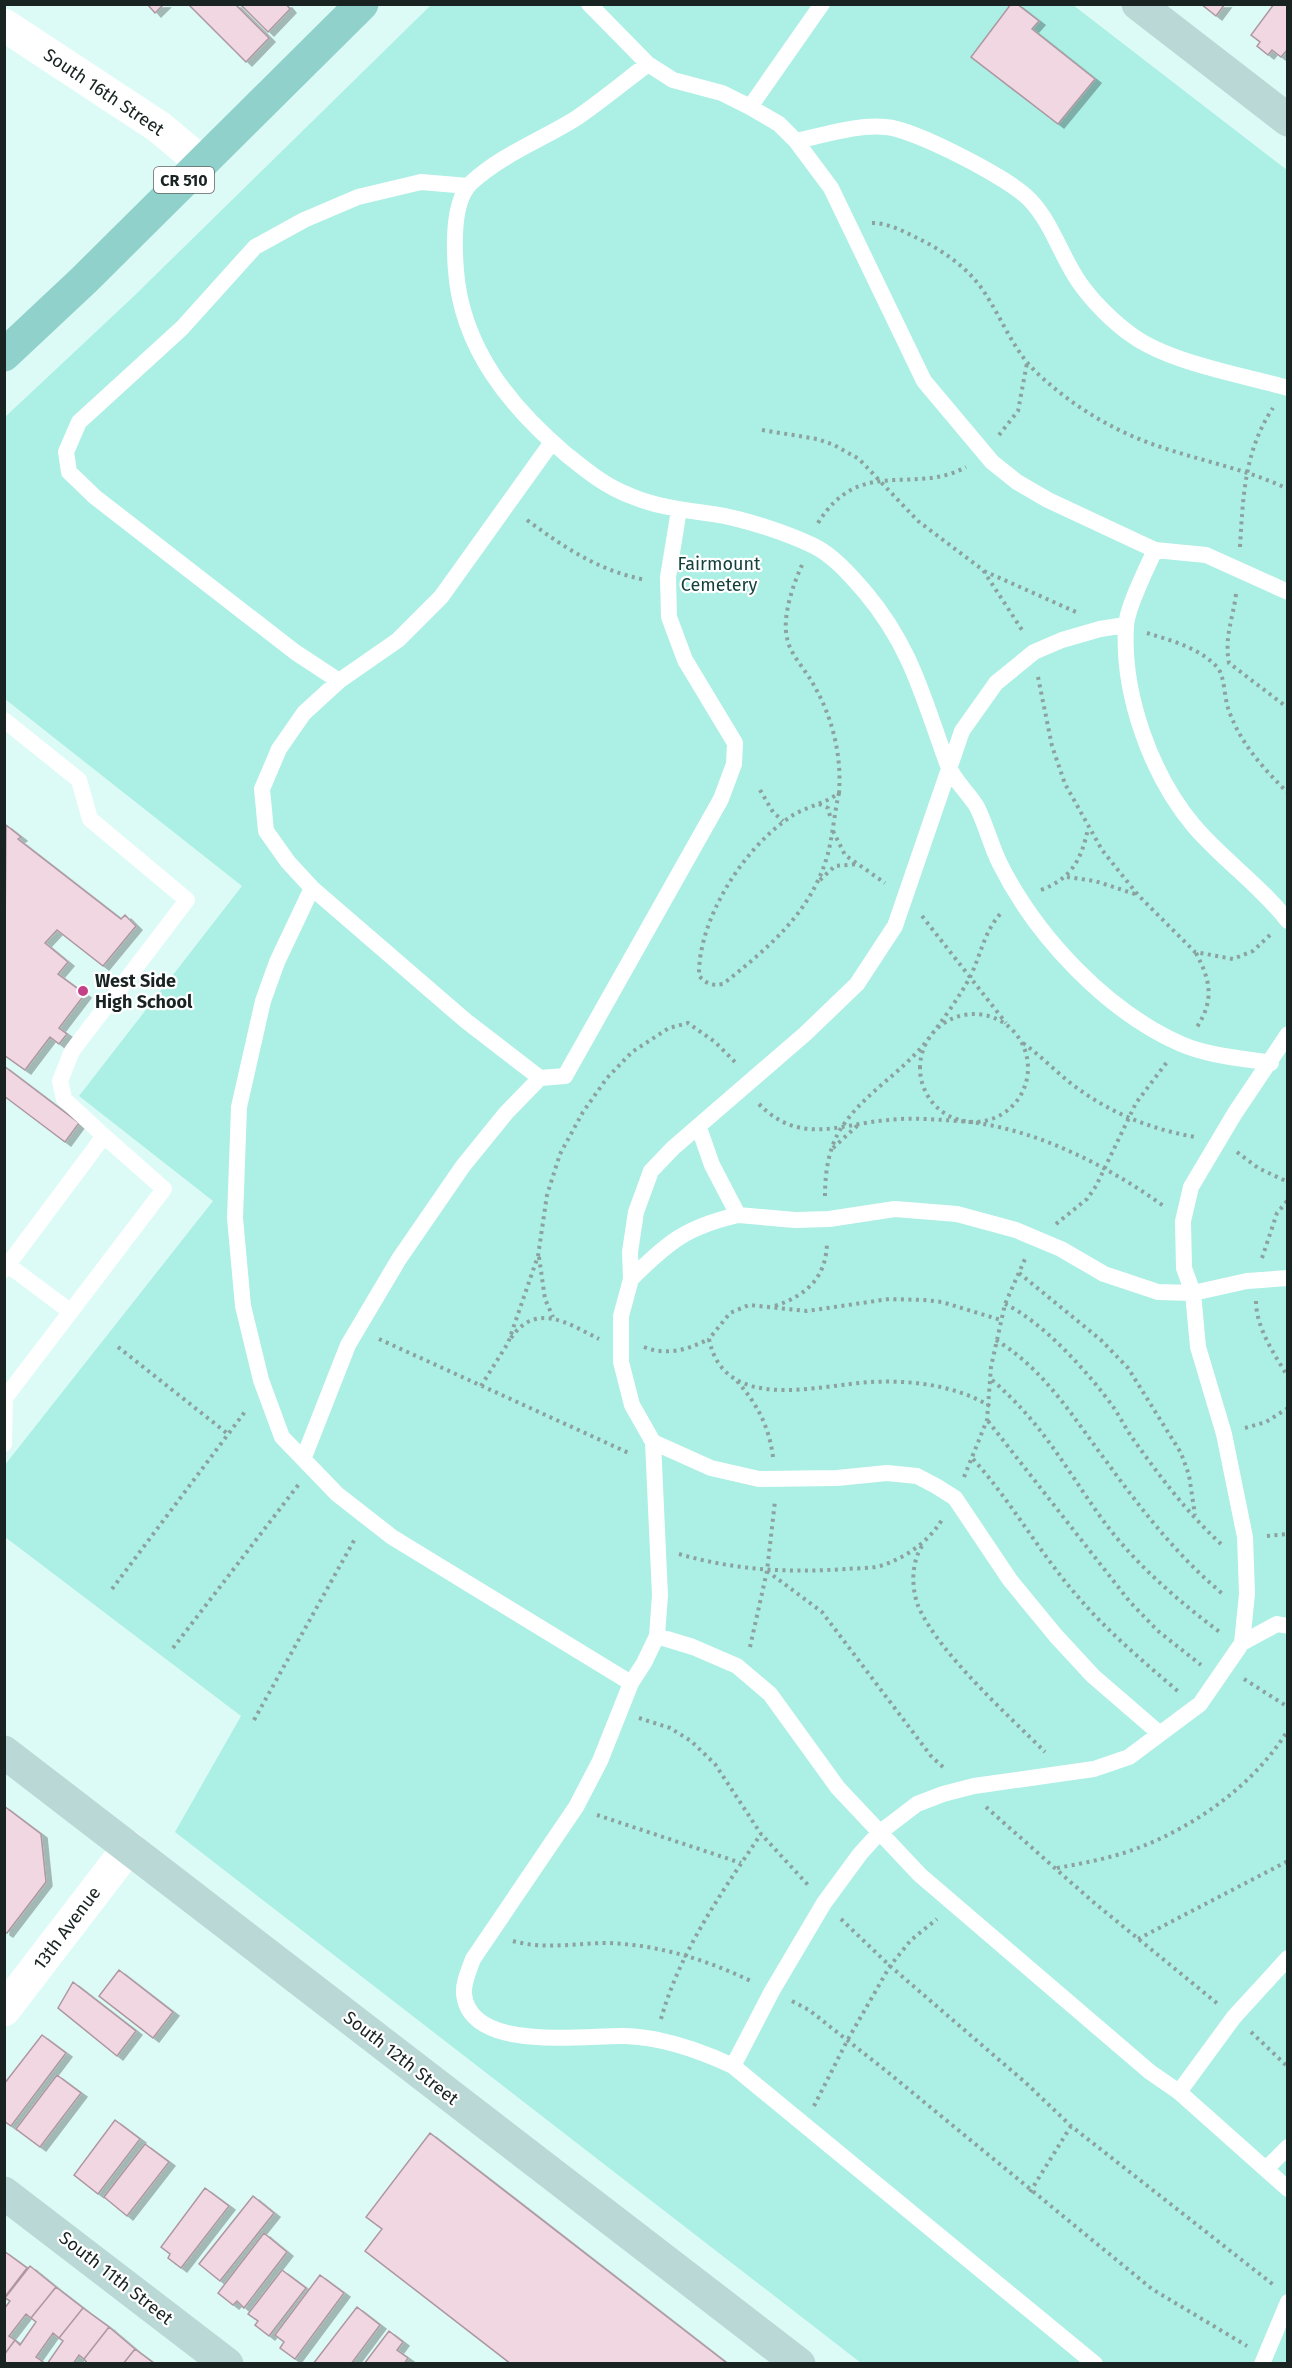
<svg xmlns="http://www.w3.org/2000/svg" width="1292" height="2368" viewBox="0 0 1292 2368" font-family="'Fira Sans',sans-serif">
<defs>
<filter id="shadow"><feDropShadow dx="6" dy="4" stdDeviation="0" flood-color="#0004"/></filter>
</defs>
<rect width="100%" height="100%" fill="#ddfbf6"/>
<!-- green -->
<path fill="#abefe5" d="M431,5h642l214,165v2193h-426l-686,-531 66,-116 -236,-179 -1,-71 209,-265 -134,-105 163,-210 -237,-187v-282l127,-119z"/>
<!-- building -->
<path fill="#f0d7e1" stroke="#ae97a0" stroke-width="1.5" filter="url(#shadow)" d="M147,4h17l-9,9z
M188,4h47l34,34 -23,24z
M240,4h46l4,5 -22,23z
M1011,4h6l22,17 -7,8 63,50 -37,45 -87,-67z
M1201,4h24l-9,12z
M1274,4h14v45l-7,8 -9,-7 -4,5 -11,-9 3,-4 -9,-7z
M6,825l15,12 -3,2 103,80 4,-4 11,11 -33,40 -46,-36 -12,13 23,19 -10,12 27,20 -26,34 8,6 -8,10 -9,-7 -25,33 -21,-15z
M4,1066l75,57 -14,19 -61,-46z
M4,1806l37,28 5,48 -39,51 -3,-2z
M119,1970l54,42 -20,26 -54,-42z
M73,1982l63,49 -19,25 -59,-48z
M42,2035l24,18 -55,73 -7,-5v-37z
M57,2075l24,18 -41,54 -24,-18z
M115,2120l25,19 -42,55 -24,-19z
M430,2133l298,231h-217l-146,-113 17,-22 -16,-12z
M145,2144l24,18 -42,54 -23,-19z
M205,2188l24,18 -48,62 -13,-10 2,-4 -9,-7z
M253,2196l21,17 -54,68 -21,-17z
M264,2233l23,19 -43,56 -7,-7 -4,4 -15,-12z
M4,2251l23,17 -23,30z
M30,2266l26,21 -25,31 -5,-4 -17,22 6,4 -11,15v-46l6,-8 -5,-3z
M282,2270l24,18 -37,48 -14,-11 3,-4 -10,-7z
M320,2275l24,18 -49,66 -15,-11 4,-6 -9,-7z
M56,2287l27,21 -24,30 -6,-5 -17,24 6,4 -2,3h-36v-9l11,-15 5,5 16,-23 -5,-4z
M357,2307l23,18 -29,39h-38z
M83,2308l26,19 -25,32 -5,-4 -6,9h-26l16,-23 -4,-3z
M109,2327l26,22 -12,15h-35l-4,-5z
M389,2331l14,11 -6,8 11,8 -4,6h-40z
M135,2349l20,15h-32z"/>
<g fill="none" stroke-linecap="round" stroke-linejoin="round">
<!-- path -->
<path stroke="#8ca29f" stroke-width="4" stroke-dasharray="3 4.5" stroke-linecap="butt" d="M872,223c15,0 29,7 43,14 24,11 49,28 65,49 21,29 31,62 57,87 29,27 59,47 95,63 50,22 106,29 156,53
M762,430l55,9 17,6 25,14 59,62 65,49 41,63
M999,435l19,-24 9,-48
M527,520c38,28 72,51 119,60
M818,523c42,-68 96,-27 148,-56
M1240,547c3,-49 4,-96 33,-139
M802,565c-9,20 -20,51 -15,73 3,16 17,30 25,44 20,33 30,73 27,111 -16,12 -37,14 -53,27 -45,32 -88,101 -87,156 8,8 13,10 24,8 44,-35 87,-70 104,-127 6,-21 7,-43 12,-64
M984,571l92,41
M1236,594c-3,25 -12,43 -7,69l59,45
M1147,633c25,8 51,14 70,34 8,8 7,32 12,44 12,33 34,57 59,82
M1038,677l14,69 13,38 37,66 36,45 57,57 38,7 20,-8 18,-17
M760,790l13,22 10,9
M819,804l9,4 3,12
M833,831l12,24 40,28
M1067,877l28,4 40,13
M820,880l15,-14 23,-2
M1041,890c31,-12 40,-30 47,-61
M922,916l84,107
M1196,953c14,27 19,46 1,74
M920 1068a54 54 0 1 1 108 0a54 54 0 1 1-108 0Z
M1023,1043c18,13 33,29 50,42 37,28 77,44 122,52
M759,1104c41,42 81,20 129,16 26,-3 56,0 82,2 68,8 140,45 195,85
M833,1148l25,-23
M1237,1152l21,16 30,14
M825,1196c0,-22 3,-46 15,-66 22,-36 64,-58 89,-92 11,-14 33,-45 41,-61 11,-22 14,-46 32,-65
M1056,1224l31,-25 9,-13 40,-83 31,-41
M539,1257l6,42 8,18
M1262,1258l15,-45 11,-13
M1019,1273l82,67 27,28 53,85 8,22 6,40
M1256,1301c0,27 19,54 32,76
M1005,1304c38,18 84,69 109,104 6,9 11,19 17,28 27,38 56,77 91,109
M775,1306c32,-11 52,-29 52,-65
M511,1338c25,-37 58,-14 88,1
M379,1339l252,115
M996,1340c49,30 77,77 110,121 35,48 72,96 118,134
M118,1347l110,87
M644,1347c23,9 43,3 65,-8
M992,1380c51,44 72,86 110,139 32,44 76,82 119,114
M737,1381c20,23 32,45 36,76
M481,1386l27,-43 30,-87 9,-61 13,-41 23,-42 24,-34 25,-26 37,-24 19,-5 27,19 21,21
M990,1406c-36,-21 -78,-26 -119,-24 -53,3 -147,32 -162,-43l21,-26 19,-8 58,6 82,-12 35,1 18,2 59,18
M988,1421l142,181 28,29 43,34
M1245,1428l21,-6 22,-14
M973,1459c39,43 67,95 106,139 30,35 66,65 101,95
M964,1477l23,-57 4,-53 14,-63 20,-45
M1267,1536l21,-2
M922,1546c-11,17 -11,43 -3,62 21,46 89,107 126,144
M679,1554c55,16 109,19 166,15 13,-1 29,0 41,-5 24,-9 44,-24 57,-46
M767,1571l55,41 109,144 14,13
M112,1589l135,-180
M750,1647l17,-76 8,-70
M173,1648l126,-164
M1244,1679l44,28
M639,1718l31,10 21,13 24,23 46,70 48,52
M254,1720l102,-183
M986,1807l106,94 126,103
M597,1815l144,48
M1057,1868c27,-5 55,-10 81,-20 58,-22 117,-64 150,-118
M841,1919l49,47 136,117 45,43 204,160
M1138,1939l150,-78
M513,1941c31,9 64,2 95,2 52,2 99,17 145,39
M792,2001l17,9 76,60 267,219 95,57
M661,2019c19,-68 61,-127 100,-185
M1251,2032l37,35
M814,2106l33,-65 43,-75 21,-26 26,-21
M1030,2192l41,-66"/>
<!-- lane -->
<path stroke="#fff" stroke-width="16" d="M589,4l59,60 25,16 49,13 28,14 29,17 17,17 35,47 93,193 68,81 25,20 31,18 107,50 51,5 82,37
M648,64c-24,18 -48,38 -73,55 -34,21 -74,36 -104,64 -19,18 -17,63 -15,88 6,77 54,136 111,184 20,16 39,32 64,41 26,11 54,14 82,18 29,4 74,19 101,32 20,10 37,30 51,46 47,56 58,106 82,171 6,17 21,29 30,44 9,18 14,39 23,57 36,72 106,147 181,180 28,12 60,14 90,19
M750,107l72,-103
M796,141c29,-6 61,-17 90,-14 28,2 125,52 144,73 22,23 31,56 49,82 13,19 35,41 54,54 38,27 109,39 155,52
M1155,550c-8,18 -29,59 -29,77 -4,67 25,148 68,199 29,34 66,59 94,95
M339,681l-44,-29 -200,-155 -26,-25 -3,-20 13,-30 103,-94 73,-81 49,-27 54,-23 63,-15 47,4
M4,720l75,60 11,39 97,81 -115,151 -12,30 4,18 40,37 -100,134
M312,888l-35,74 -14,39 -24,106 -4,111 8,88 18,74 21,57 55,57 55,43 239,146
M1288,1034l-53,79 -44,74 -8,34 1,47 9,25 54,-12 41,-3
M540,1078l-74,-57 -154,-133 -24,-26 -22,-31 -4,-42 17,-40 25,-36 35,-32 59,-41 43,-43 111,-155
M738,1215l57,5 34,-1 66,-10 62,5 59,16 45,19 43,25 54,18 35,1 5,54 26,87 21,103 2,57 -5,49 35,-19 11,2
M4,1262l67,50
M631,1279c37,-37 55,-52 107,-64l-26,-50 -13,-37
M653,1442l58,26 48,11 78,-1 50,-5 30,3 19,10 19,12 55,82 46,56 37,40 66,57
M4,1444l1,-46 159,-209 -60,-53
M304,1457l44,-112 51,-86 64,-93 43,-53 34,-35 25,-2 156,-277 13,-35 1,-21 -50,-83 -16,-43 -1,-40 11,-67
M657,1636l36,11 44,19 33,28 68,94 82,87 230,197 29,20 109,97
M733,2066l39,-75 52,-88 36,-49 19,-21 38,-29 26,-10 31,-8 120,-17 35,-12 71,-53 42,-61
M1179,2092l55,-75 54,-59
M1266,2169l22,-22
M1095,2364l-362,-298c-34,-16 -71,-29 -109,-30 -39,-1 -154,17 -160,-42 -1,-11 5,-24 9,-35l103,-152 24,-46 31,-78 13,-20 13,-27 3,-41 -7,-153 -21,-37 -11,-43v-46l10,-37 -1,-27 6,-40 15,-41 22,-23 132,-114 52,-50 38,-58 67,-195 34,-48 38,-31 28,-12 38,-11 25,-4
M1262,2364l26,-62"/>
<!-- street -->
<path stroke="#fff" stroke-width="33" d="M4,25l155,102 43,36
M4,2010l125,-163"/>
<!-- secondary -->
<path stroke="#bad8d6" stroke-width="33" d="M1138,4l150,116
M4,1752l795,612
M4,2193l223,171"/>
<!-- primary -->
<path stroke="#90d2cb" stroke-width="33" d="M4,355l80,-75 278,-276"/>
</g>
<!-- markers -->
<circle fill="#c34087" stroke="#fff" stroke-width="2" cx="83" cy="991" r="6"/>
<g text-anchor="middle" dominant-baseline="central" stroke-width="4.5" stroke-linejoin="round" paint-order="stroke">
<!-- shield labels -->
<rect fill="#fff" stroke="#5d6564" stroke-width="1.5" x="154" y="167" width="60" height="26" rx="4.5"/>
<g font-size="16" font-weight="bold" fill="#182322">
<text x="184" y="180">CR 510</text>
</g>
<!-- street labels -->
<g font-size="18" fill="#182322" stroke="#fff">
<text transform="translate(104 92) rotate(34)">South 16th Street</text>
<text transform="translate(67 1928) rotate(-53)">13th Avenue</text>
<text transform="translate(401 2058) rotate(38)">South 12th Street</text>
<text transform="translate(116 2278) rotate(38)">South 11th Street</text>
</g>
<!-- park labels -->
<g font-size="18" fill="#13413c" stroke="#fff">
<text x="719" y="564">Fairmount<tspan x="719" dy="21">Cemetery</tspan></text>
</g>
<!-- poi labels -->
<g font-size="18" font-weight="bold" fill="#182322" stroke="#fff" text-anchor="start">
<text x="95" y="981">West Side<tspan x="95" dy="21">High School</tspan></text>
</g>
</g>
<!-- border -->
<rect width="1292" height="2368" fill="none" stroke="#182322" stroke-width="12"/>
</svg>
